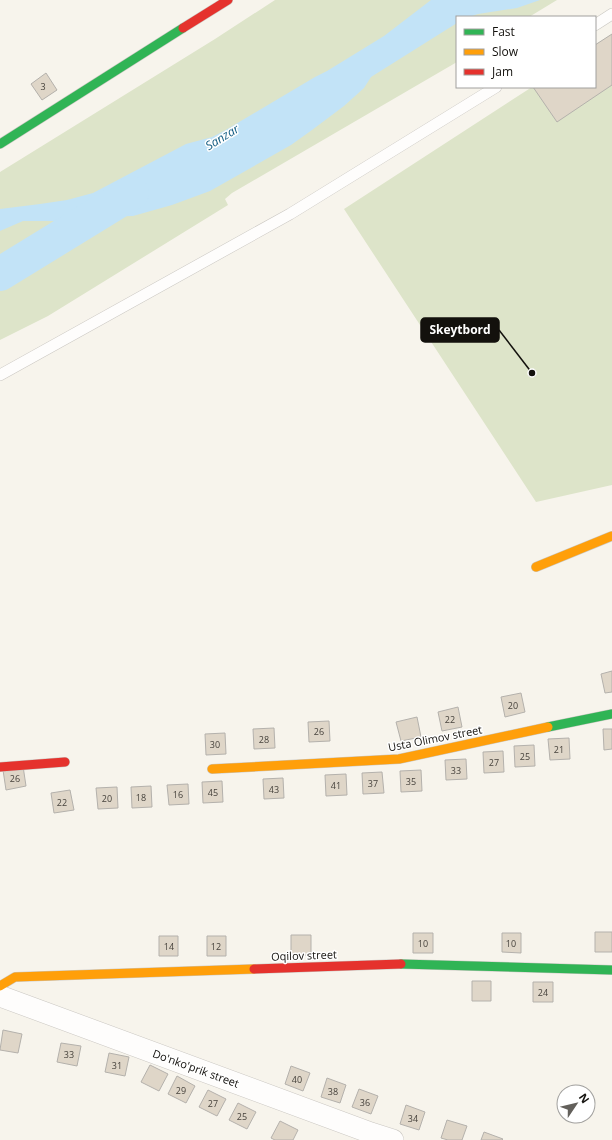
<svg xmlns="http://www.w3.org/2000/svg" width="612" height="1140" viewBox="0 0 612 1140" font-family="'Open Sans',sans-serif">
<rect width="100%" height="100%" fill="#f7f4ec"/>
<!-- green -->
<path fill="#dde4c9" d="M275,0h282l-28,17h-72v45l-225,131 -7,6 3,6 -180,111 -48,24v-168l215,-133z
M612,34v451l-76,17 -192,-293 188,-122h63v-42z"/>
<!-- water -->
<path fill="#c2e3f7" d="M431,0h109l-23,8 -39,6 -9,3h-12v6l-86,54 -7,11 -20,18 -32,24 -21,15 -81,46 -38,14 -39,11 -45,1 -25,4h-40l-23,10v-22l40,-5 27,-4 26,-7 93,-49 26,-7 12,-6 91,-54 12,-6 57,-35z"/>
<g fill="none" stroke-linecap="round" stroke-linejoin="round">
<!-- river -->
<path stroke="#c2e3f7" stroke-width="34" d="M0,274l132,-81"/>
</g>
<!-- building -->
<path fill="#dfd6c8" stroke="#b4b1ac" d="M612,34v51l-55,37 -24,-35h62v-42z
M46,73l11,17 -15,10 -11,-16z
M612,671v21l-7,1 -4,-19z
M521,693l4,19 -20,5 -4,-20z
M458,707l4,20 -20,4 -4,-19z
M417,717l4,20 -20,4 -5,-19z
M329,721l1,20 -21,1 -1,-20z
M274,728l1,20 -21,1 -1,-20z
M603,729h9v20l-8,1z
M225,733l1,21 -20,1 -1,-21z
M569,738l1,21 -20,1 -2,-21z
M534,745l1,21 -20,1 -1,-21z
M503,751l1,21 -20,1 -1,-21z
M466,759l1,20 -21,1 -1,-20z
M23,766l3,20 -20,4 -3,-20z
M421,770l1,21 -21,1 -1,-21z
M382,772l2,21 -21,1 -1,-21z
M346,774l1,21 -21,1 -1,-21z
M283,778l1,20 -20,1 -1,-20z
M222,781l1,21 -20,1 -1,-21z
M188,784l1,20 -20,1 -2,-20z
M151,786l1,21 -20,1 -1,-21z
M117,787l1,21 -20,1 -2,-21z
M70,790l4,20 -20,3 -3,-20z
M595,932h17v20h-17z
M413,933h20v20h-20z
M502,933h19v20l-19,-1z
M291,935h20v20h-20z
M159,936h19v20h-19z
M207,936h19v20h-19z
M472,981h19v20h-19z
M533,982h20v20h-20z
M3,1030l19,4 -4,19 -18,-3z
M61,1043l20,3 -4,20 -20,-4z
M109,1053l20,4 -4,19 -20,-4z
M150,1065l18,9 -9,17 -18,-9z
M291,1066l19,7 -7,18 -18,-7z
M177,1076l18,10 -9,17 -18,-9z
M327,1078l19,7 -6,18 -19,-6z
M359,1089l19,7 -7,18 -19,-7z
M208,1090l18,9 -9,17 -18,-9z
M238,1103l18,9 -9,17 -18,-9z
M406,1105l19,7 -6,18 -19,-6z
M447,1120l20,6 -5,14h-14l-7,-2z
M280,1121l18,9 -5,10h-18l-4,-2z
M484,1132l19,7 -1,1h-21z"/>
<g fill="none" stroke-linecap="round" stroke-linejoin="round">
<defs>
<path id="lane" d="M595,25l17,-11
M0,375l290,-161 206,-127"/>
<path id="street" d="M0,996l371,137 22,7"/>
<path id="fast" d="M0,144l183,-116
M548,727l64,-13
M401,964l211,6"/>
<path id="slow" d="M536,567l76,-31
M212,769l187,-10 149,-32
M0,986l15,-9 239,-8"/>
<path id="jam" d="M183,28l45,-28
M0,767l65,-5
M254,969l147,-5"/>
</defs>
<!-- lane casing -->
<use href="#lane" stroke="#cac7c2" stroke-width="12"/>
<!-- street casing -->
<use href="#street" stroke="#cac7c2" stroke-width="22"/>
<!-- fast casing -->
<use href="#fast" stroke="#cac7c2" stroke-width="10"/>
<!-- slow casing -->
<use href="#slow" stroke="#cac7c2" stroke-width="10"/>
<!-- jam casing -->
<use href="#jam" stroke="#cac7c2" stroke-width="10"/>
<!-- lane -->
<use href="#lane" stroke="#fefdfc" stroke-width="11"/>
<!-- street -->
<use href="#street" stroke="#fefdfc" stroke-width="21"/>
<!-- fast -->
<use href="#fast" stroke="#30b455" stroke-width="9"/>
<!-- slow -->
<use href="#slow" stroke="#ff9f0a" stroke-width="9"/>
<!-- jam -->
<use href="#jam" stroke="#e5322d" stroke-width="9"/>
</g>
<g text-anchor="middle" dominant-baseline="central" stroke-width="3" stroke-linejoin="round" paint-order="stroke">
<!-- number labels -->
<g font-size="9" fill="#46423c">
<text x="43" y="86">3</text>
<text x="513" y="705">20</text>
<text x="450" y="719">22</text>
<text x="319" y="731">26</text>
<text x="264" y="739">28</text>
<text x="215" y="744">30</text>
<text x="559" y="749">21</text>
<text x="525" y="756">25</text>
<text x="494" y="762">27</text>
<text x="456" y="770">33</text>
<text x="15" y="778">26</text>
<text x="411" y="781">35</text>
<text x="373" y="783">37</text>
<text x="336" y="785">41</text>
<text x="274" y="789">43</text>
<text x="213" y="792">45</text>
<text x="178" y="794">16</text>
<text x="141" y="797">18</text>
<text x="107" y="798">20</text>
<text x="62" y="802">22</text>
<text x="423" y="943">10</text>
<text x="511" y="943">10</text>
<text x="169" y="946">14</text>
<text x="216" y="946">12</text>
<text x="543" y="992">24</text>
<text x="69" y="1054">33</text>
<text x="117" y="1065">31</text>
<text x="297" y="1079">40</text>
<text x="181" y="1090">29</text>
<text x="333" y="1091">38</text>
<text x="365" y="1102">36</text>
<text x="213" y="1103">27</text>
<text x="242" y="1116">25</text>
<text x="413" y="1118">34</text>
</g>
<!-- street labels -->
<g font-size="11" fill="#13110d" stroke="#fff">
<text transform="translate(435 738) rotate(-11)">Usta Olimov street</text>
<text transform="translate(304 955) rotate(-2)">Oqilov street</text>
<text transform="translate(196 1068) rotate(20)">Do'nko'prik street</text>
</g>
<!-- water labels -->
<g font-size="12" font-style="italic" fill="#105b81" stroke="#fff">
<text transform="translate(222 137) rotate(-32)">Sanzar</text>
</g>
</g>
<!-- callouts -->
<path fill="none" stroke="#13110d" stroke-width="1.5" d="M532 373L499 330"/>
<circle fill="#13110d" stroke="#fff" stroke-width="1.5" cx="532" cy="373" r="4"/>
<rect fill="#13110d" stroke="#13110d" stroke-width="1.5" x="421" y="318" width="78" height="24" rx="4"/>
<g font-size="12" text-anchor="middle" font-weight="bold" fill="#fff">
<text x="460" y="334">Skeytbord</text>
</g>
<!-- legend -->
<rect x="456" y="16" width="140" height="72" fill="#ffffff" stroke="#a1a09e"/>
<rect x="464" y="29" width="20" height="6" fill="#30b455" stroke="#a1a09e"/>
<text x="492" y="36" font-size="12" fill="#13110d">Fast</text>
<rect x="464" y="49" width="20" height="6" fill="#ff9f0a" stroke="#a1a09e"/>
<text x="492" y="56" font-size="12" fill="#13110d">Slow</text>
<rect x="464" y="69" width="20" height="6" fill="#e5322d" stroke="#a1a09e"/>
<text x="492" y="76" font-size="12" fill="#13110d">Jam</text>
<!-- north arrow -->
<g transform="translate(576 1104) rotate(55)"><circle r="19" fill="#ffffff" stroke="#a1a09e"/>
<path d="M0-3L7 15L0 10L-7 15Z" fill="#63605b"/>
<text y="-6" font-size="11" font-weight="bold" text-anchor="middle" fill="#13110d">N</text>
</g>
</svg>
